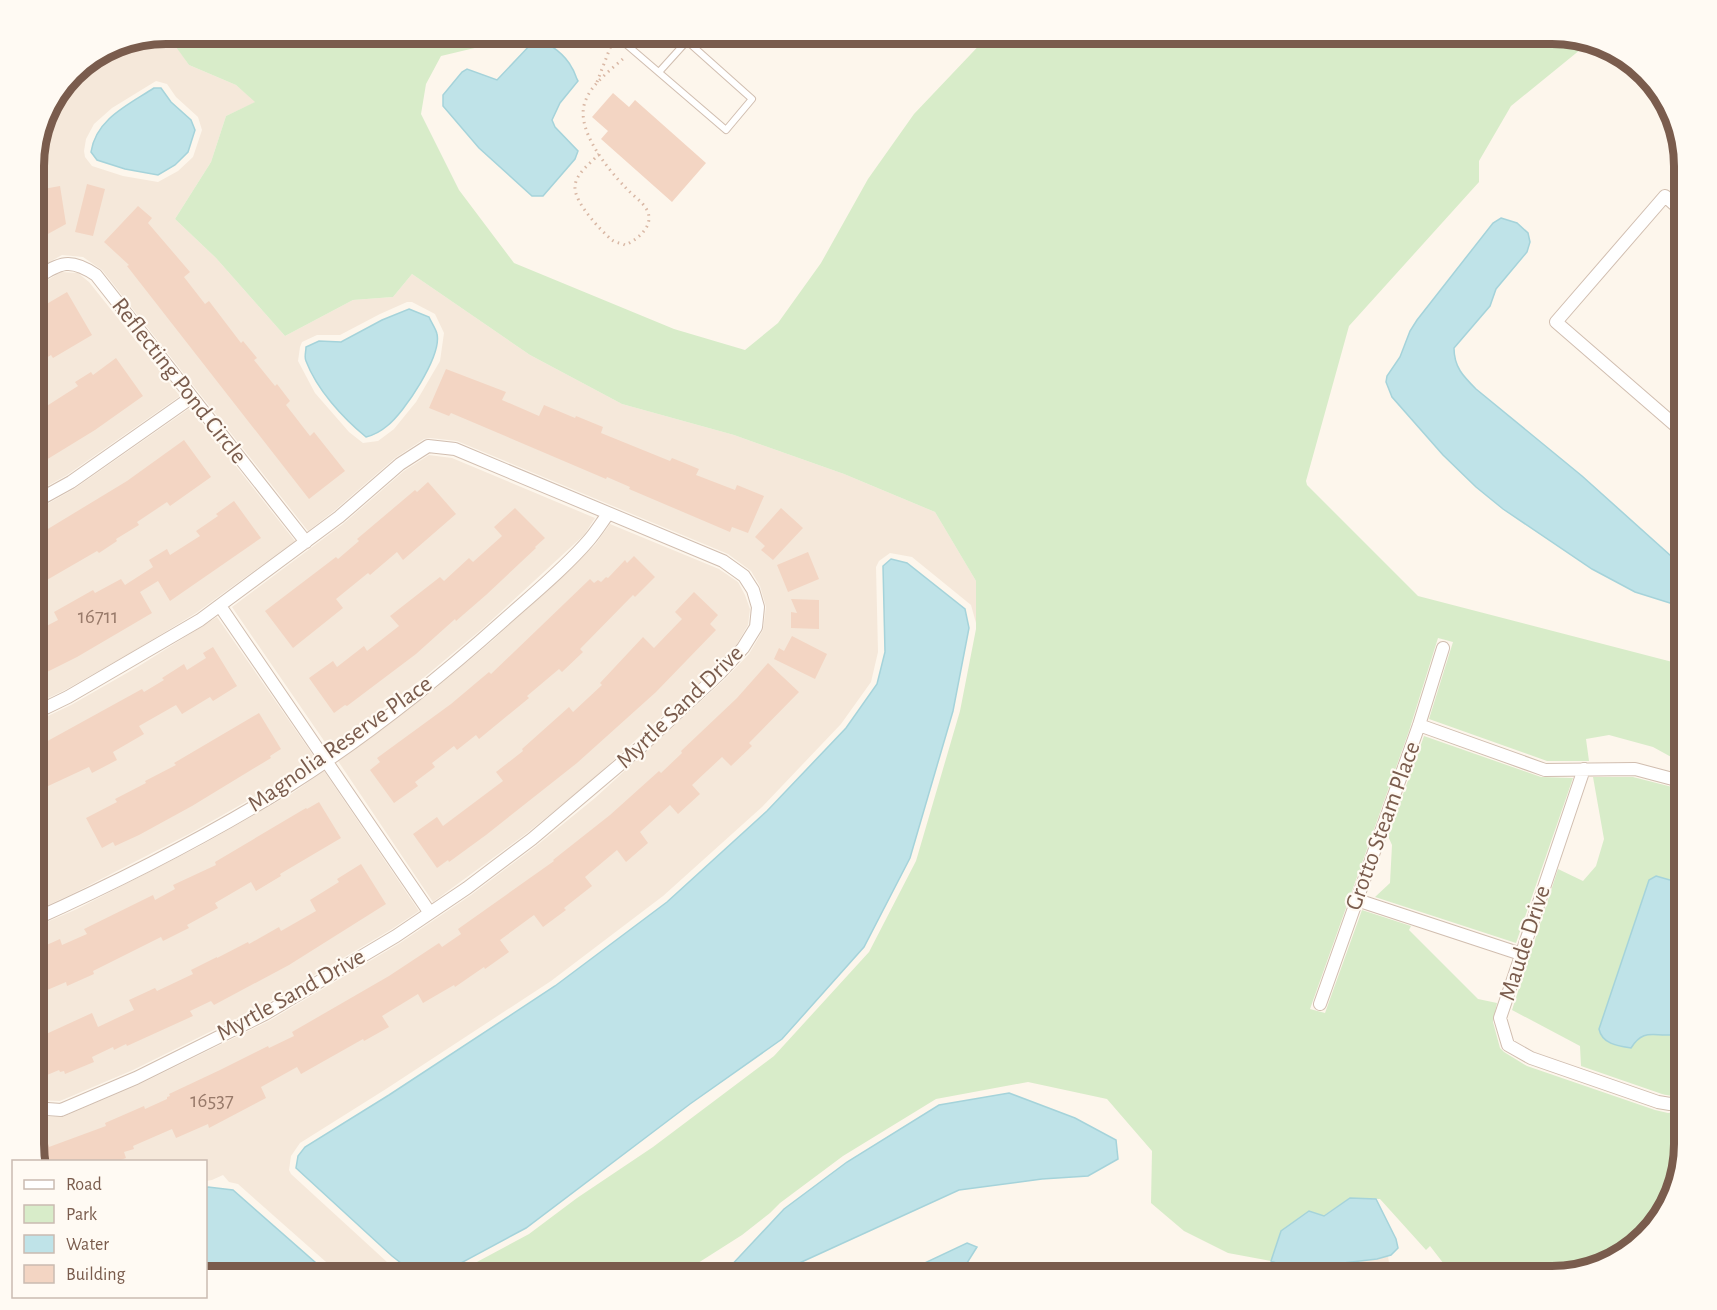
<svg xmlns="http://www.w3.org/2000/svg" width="1717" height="1310" viewBox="0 0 1717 1310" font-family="'Alegreya Sans',sans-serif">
<rect width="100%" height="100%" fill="#fdf6ec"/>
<!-- residential -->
<path fill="#f5e8da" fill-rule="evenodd" d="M166,33h20l-14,7 17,25 47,20 20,17 -30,14 -15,46 -36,57 41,39 69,78 68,-36 40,-3 19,-23 118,81 92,49 112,31 110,39 91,38 41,69v42l-5,-18 -59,-48 -22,-4 -11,8 -3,6 2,85 -7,30 -30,42 -79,83 -99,89 -112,85 -165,108 -86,54 -9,13 -2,14 2,4 96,88 20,15h-64l-105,-93 -9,-2 -6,-7 -11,5 -6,1v-19l-170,-1 -3,-8v-37l30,1 75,-32 131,-64 131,-78 71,-48 65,-49 59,-48 130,-119 24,-25 14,-24 3,-23 -6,-21 -9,-15 -23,-17 -271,-113 -27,-3 -6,1 -29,19 -61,53 -26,20 -206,-261 -19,-13 -21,-2 -29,16v-114l14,-50 31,-41 37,-23zM156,81l11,3 9,13 22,20 4,13 -9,27 -15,14 -20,11 -35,-6 -31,-10 -7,-9 -1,-6 2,-12 8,-15 18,-16zM407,302h5l23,12 9,19 -4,28 -24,41 -22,27 -16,12 -15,2 -14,-11 -34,-39 -17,-32 2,-14 2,-5 15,-7h23l40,-21z
M61,272l17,1 11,9 91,114 -113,79 -34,19v-205z
M190,408l105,133 -99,72 -64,39 -67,38 -32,15v-193l41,-23z
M429,455l23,3 143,60 -11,17 -102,94 -60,50 -93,69 -97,-141 111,-83 61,-53z
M610,524l109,45 19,13 7,13 5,14 -2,16 -11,19 -22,24 -130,118 -58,47 -94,69 -95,-141 93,-69 61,-51 103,-96z
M217,617l98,141 -31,22 -93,53 -119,61 -39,18v-189l38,-18 68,-39z
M324,771l95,140 -27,18 -130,77 -129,64 -73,31 -27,-1v-172l44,-19 121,-62 93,-53z
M1388,1256l3,21h-104v-9l61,-4z"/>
<!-- green -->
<path fill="#d8ecc9" d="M186,33h310l-13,13 -42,10 -15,28 -5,30 38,76 55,73 160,66 71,21 33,-27 43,-60 47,-84 46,-65 75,-79 170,5 9,-7h384l34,12 -75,61 -32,55v21l-130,144 -43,155 1,4 111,111 266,69v99l-31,-17 -44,-12 -23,4 3,22h-42l-118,-42 24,-77 -15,-4 -29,93 -99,278 15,4 37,-103 49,16 -2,4 69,69 19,4 -4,19 7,26 4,4 23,14 128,44 13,3 16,-2v34l-28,80 -46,38 -59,14h-97l-24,-31 -4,4 -46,-51 -30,-1 -27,18 -42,15 -10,30 -43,-8 -44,-22 -33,-28 1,-52 -45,-52 -79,-17 -92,17 -93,57 -63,47 -10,10 -28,22 -66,42h-227l80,-43 48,-36 76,-51 121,-91 95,-104 47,-91 44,-150 16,-82v-48l-41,-69 -91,-38 -110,-39 -112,-31 -92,-49 -118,-81 -19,23 -40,3 -68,36 -69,-78 -41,-39 36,-57 15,-46 29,-14 -19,-17 -47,-20 -18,-25z
M1424,736l117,41 32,1 -57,165 -141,-46 15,-14 2,-38 -4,-9z
M1593,777h40l51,13v304c-8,3 -15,2 -22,0l-81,-28 -1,-20 -68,-36 46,-141 25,12 13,-15 8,-27z"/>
<!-- water -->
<path fill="#bfe3e8" stroke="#a5d3da" stroke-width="1.5" d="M537,41c13,1 29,15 35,27 3,4 3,8 6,13l-18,22 -8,17 3,7 23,24 -3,8 -32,37h-11l-53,-48 -36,-42v-11l19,-23 5,-3 30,11 34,-36z
M154,88h7l10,14 20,18 4,10 -7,22 -13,13 -17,10 -33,-6 -28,-9 -6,-8c5,-33 37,-47 63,-64z
M1501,218l16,5 11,10 2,9 -3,10 -31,37 -6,17 -36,42c0,19 9,28 22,41l106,87 99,89 3,5v31l-11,3 -38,-12 -43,-23 -89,-60 -27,-22 -33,-32 -51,-58 -6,-15 1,-6 13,-19 10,-26 7,-11 76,-97z
M409,309l20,8c2,5 7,12 8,17 5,22 -33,79 -50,92 -7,6 -13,9 -21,11 -23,-19 -49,-47 -60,-76 -2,-4 0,-9 0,-14l13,-6 22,1 41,-22z
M891,559l16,4 58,46 4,19 -16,83 -43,147 -46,89 -82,92 -92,65 -164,124 -91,49 -20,-3 -23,-18 -96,-88 2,-12 7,-9 84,-52 166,-109 112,-84 100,-91 79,-83 31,-44 8,-32 -2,-86z
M1656,876l28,8v139l-14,12c-18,1 -27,-6 -39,13 -13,-2 -29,-4 -32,-19l50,-149z
M1009,1093l66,25 41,22 2,19 -30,17 -46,3 -83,11 -164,75 -17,12h-64l13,-7 57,-61 63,-47 92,-57z
M208,1187l25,3 99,87h-126v-89z
M1350,1198l26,1 20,40 2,9 -7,7 -14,4 -76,9h-12l-18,-7 10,-30 28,-20 15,5z
M967,1243l10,4 -10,16 -18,14h-54z"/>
<!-- building -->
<path fill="#f3d5c3" d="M613,93l16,14 6,-7 71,63 -34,39 -71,-63 7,-8 -16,-14z
M87,184l18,5 -12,47 -18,-4z
M60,186l6,38 -20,11 -8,-45z
M138,206l14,12 -4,5 42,49 -6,5 21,27 4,-3 32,42 2,-2 14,17 -3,2 21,26 2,-2 13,17 -4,4 24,31 4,-4 31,39 -36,28 -182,-233 2,-1 -25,-23z
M67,292l25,43 -39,23 -2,-3 -18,11v-54z
M116,358l27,38 -48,34 -62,38v-72l9,13 36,-23 -3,-4 16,-10 2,3z
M446,369l60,23 -4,8 37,16 5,-11 31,13 1,-2 27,11 -2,6 69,28 2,-3 27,11 -3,6 39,15 2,-5 27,11 -16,37 -16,-6 -2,5 -101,-43 1,-2 -23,-10 -1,2 -155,-66 -2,3 -20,-8z
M184,440l27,37 -41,29 -3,-4 -30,20 2,3 -23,14 1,2 -18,12 -2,-2 -64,37v-50l94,-57z
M428,482l28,32 -53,46 -6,-8 -27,23 -2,-2 -32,26 7,9 -50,40 -28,-37 71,-54 2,2 21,-18 -2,-2 58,-49 2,2z
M234,501l27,37 -91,63 -12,-20 -18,11 12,21 -75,44 -44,22v-46l25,-13 -4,-8 39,-22 2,3 26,-14 4,6 28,-18 -4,-7 18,-11 3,6 30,-19 -4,-5 22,-15 -2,-2z
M515,508l30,30 -10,9 1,1 -50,47 -30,26 -1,-2 -39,35 -69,52 -2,-1 -11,8 -25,-35 24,-17 4,6 27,-21 3,5 32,-25 -9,-10 50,-39 4,4 25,-23 4,4 29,-26 -8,-9z
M781,508l22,20 -30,32 -12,-10 4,-4 -10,-9z
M808,552l11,27 -31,13 -11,-27z
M634,556l21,21 -20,20 -2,-2 -53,54 3,3 -21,20 -3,-3 -32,27 2,2 -50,41 -3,-4 -19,15 -3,-4 -22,17 3,4 -20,15 3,4 -24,17 -24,-33 10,-8 -3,-4 74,-54 38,-32 2,2 99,-95 4,4 4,-3 3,2 5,-5 2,1 17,-18 2,3z
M694,592l24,23 -8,9 6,6 -60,62 -79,71 -91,72 -37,27 -1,-2 -11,8 -24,-34 24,-17 6,9 60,-45 -7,-9 27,-21 -1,-2 47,-42 4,5 29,-27 -2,-2 43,-46 11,11 28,-29 -7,-7z
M791,599l28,1v29l-28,-1v-16l6,1z
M792,636l35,18 -12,25 -41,-20 5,-11 5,3z
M213,647l24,39 -24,15 -3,-4 -28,17 -6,-9 -37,21 5,8 -31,18 4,8 -25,13 -3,-6 -56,26v-44l109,-60 2,3 20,-12 -2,-2 22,-14 3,6 19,-12 -3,-5z
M768,663l31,29 -50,51 3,3 -21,20 -9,-9 -30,28 8,9 -22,20 -8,-9 -30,27 8,11 -22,19 -9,-12 -32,27 7,9 -28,22 2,2 -23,17 -9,-12 -34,25 9,12 -24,17 -1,-2 -29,20 -1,-2 -31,18 -5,-9 -36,22 7,11 -25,14 -1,-2 -62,35 -4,-7 -36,20 5,11 -57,30 -1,-4 -32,14 -4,-9 -39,17 1,3 -10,3 2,6 -8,3h-82l-3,-12 15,-6 1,4 57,-21 -1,-3 39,-17 1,3 22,-10v-2l3,-1 -1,-2 51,-24 48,-24 1,2 25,-12 -2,-4 97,-56 50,-33 3,4 19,-13 -3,-5 96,-68 -1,-1 57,-45 49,-44 2,2 21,-20 -1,-2 56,-53z
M259,713l22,36 -11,7 1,2 -79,48 -53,29 -24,11 -2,-4 -11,6 -16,-30 31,-16 -2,-3 31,-16 -1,-2 31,-16 -2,-2z
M319,802l22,36 -61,36 1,2 -25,15 -5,-9 -36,21 3,5 -31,17 2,3 -26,13 -2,-4 -68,34 1,3 -27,12 -1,-4 -33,14v-45l27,-12 2,6 25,-11 -3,-5 69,-34 2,5 20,-11 -2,-4 43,-20 -1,-3 91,-54 1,1z
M361,864l25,40 -97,61 -75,40 -3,-4 -21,10 3,5 -66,30 -1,-2 -12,6 -1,-3 -21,10 2,5 -29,12 -1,-3 -4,1 -1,-2 -12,5 -14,-35 59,-27 6,14 36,-17 -5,-10 26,-12 2,3 36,-17 -2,-4 26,-13v1l31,-16 1,2 30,-17 2,4 35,-20 -6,-11 29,-18 -2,-3z"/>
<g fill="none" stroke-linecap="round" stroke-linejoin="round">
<defs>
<path id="service" d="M613,33l113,97 26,-31 -65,-58
M659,72l28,-31 -8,-8"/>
<path id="minor" d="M1684,213l-19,-17 -109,126 128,111
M33,280c26,-16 35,-24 63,-5l210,267
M33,503l38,-21 121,-85
M220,606l210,307
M1419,725l126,45 90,-1 49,13
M1584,769l-84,249 8,27 23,13 127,44 12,2 14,-2
M1357,900l164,54
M33,920c87,-39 173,-83 254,-133 76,-48 149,-106 216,-166 29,-26 61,-52 86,-81 7,-8 13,-18 19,-26
M1320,1004l99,-279 24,-77
M33,1108l28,2 75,-32 129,-64 131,-78 71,-48 65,-49 111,-94 77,-72 23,-25 13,-21 2,-20 -5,-17 -9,-14 -21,-15 -268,-112 -27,-3 -28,18 -61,53 -139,103 -132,77 -35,17"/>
</defs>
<!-- service casing -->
<use href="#service" stroke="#d1beb0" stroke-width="8"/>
<!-- minor casing -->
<use href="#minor" stroke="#d1beb0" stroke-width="14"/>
<!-- path -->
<path stroke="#d9b8a5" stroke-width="3" stroke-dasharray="1.5 4.5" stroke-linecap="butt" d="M597,82l15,-39
M599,154c-8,9 -24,20 -24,33 -1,15 26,44 37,53 4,3 9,3 13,5 12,-5 30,-19 22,-35 -5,-9 -15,-15 -22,-23 -18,-19 -50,-58 -40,-85 6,-18 26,-32 40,-45"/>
<!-- service -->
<use href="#service" stroke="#fff" stroke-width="6"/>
<!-- minor -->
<use href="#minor" stroke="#fff" stroke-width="12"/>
</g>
<g text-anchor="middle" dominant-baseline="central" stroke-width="4.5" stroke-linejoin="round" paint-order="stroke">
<!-- number labels -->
<g font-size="21" fill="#987a6a">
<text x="98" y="616">16711</text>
<text x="212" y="1100">16537</text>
</g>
<!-- street labels -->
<g font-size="24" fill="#7a5c4d" stroke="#fffaf3">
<text transform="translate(179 381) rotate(52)">Reflecting Pond Circle</text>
<text transform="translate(680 707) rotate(-44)">Myrtle Sand Drive</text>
<text transform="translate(340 744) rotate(-35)">Magnolia Reserve Place</text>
<text transform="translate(1383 826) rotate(-70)">Grotto Steam Place</text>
<text transform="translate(1525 943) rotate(-72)">Maude Drive</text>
<text transform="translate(291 995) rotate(-29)">Myrtle Sand Drive</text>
</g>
</g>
<!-- crop -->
<path d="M0 0H1717V1310H0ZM166 44H1552A122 122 0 0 1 1674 166V1144A122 122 0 0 1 1552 1266H166A122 122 0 0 1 44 1144V166A122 122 0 0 1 166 44Z" fill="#fffaf3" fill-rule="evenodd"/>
<path fill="none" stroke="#7a5c4d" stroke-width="8" d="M166 44H1552A122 122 0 0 1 1674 166V1144A122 122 0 0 1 1552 1266H166A122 122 0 0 1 44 1144V166A122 122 0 0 1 166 44Z"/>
<!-- legend -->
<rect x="12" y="1160" width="195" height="138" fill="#fffaf3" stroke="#cabbb1" stroke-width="1.5"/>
<rect x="24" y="1180" width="30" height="9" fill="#ffffff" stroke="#cabbb1" stroke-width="1.5"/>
<text x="66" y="1190" font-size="18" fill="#7a5c4d">Road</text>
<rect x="24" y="1205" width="30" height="18" fill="#d8ecc9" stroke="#cabbb1" stroke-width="1.5"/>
<text x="66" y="1220" font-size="18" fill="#7a5c4d">Park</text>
<rect x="24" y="1235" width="30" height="18" fill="#bfe3e8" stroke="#cabbb1" stroke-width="1.5"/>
<text x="66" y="1250" font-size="18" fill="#7a5c4d">Water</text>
<rect x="24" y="1265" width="30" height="18" fill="#f3d5c3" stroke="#cabbb1" stroke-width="1.5"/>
<text x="66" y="1280" font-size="18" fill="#7a5c4d">Building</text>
</svg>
